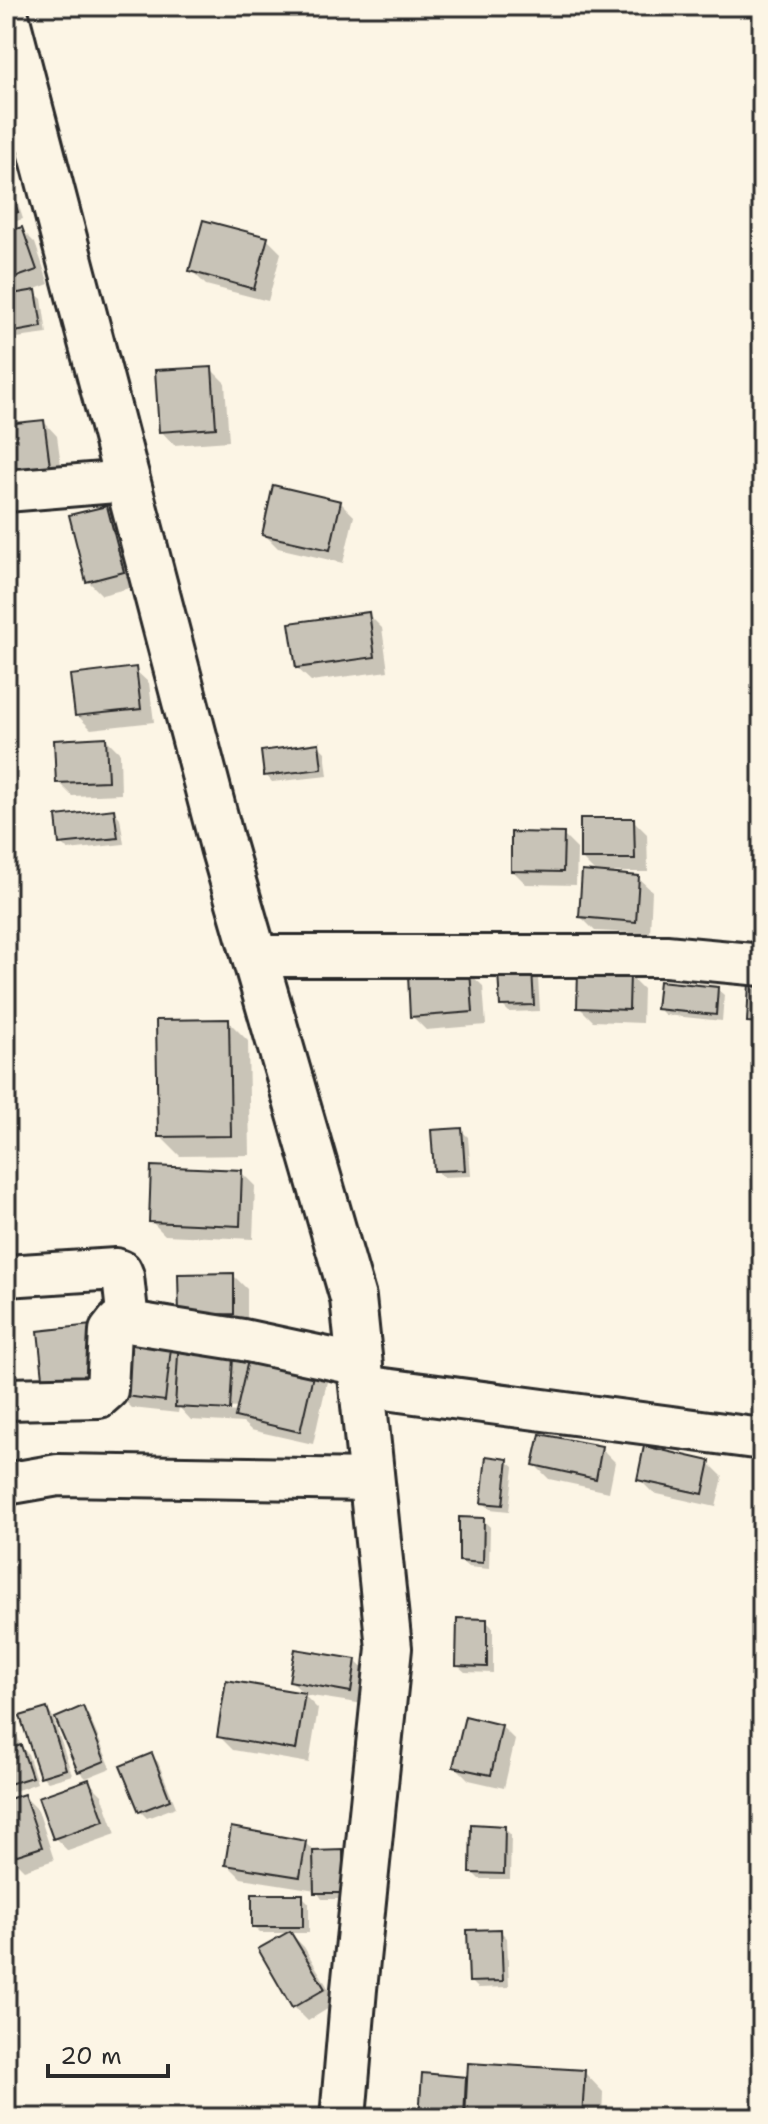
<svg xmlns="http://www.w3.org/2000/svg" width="768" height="2124" viewBox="0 0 768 2124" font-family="'Shantell Sans',sans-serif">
<rect width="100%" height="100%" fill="#fcf5e5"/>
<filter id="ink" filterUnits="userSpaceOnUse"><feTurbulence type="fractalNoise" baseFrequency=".0125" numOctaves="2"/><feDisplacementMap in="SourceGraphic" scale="16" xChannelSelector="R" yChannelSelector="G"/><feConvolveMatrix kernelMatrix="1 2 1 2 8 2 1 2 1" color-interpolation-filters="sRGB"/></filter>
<g filter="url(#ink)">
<!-- shadow -->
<path fill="#0003" fill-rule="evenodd" d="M7,184l7,7 9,28 -17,5z
M21,229l14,14 14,41 -17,6 10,9 5,35 -30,4 -6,-6 -5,-28v-7l2,-1 -2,-2v-60z
M267,239l14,14 -13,48 -62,-16 -14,-14z
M211,369l14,14 4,58 -55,4 -13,-14z
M44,422l13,14 6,43 -57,7v-60z
M340,502l14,14 -11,47 -65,-15 -14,-14z
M106,508l14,14 17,64 -35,9 -14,-14z
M368,614l14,14 6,43 -77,10 -14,-13z
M135,670l14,13 5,39 -63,7 -14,-14z
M106,739l14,14 1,41 -49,2 -14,-14z
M318,745l7,7 3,24 -56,6 -6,-7z
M114,811l6,7 4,26 -56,6 -7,-7z
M633,820l14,14 1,38h-34v4l24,2 14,13 -2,43 -55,-3 -14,-14 17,-42 -16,-16z
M563,835l14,14 -1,36 -50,-1 -13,-13z
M531,971l7,7 2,33 -31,1 -7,-7z
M469,973l14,13 3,39 -60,5 -14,-14z
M629,975l14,14 -1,34 -49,-2 -14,-14z
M762,985v48l-13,-12z
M717,989l7,6 -2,26 -57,-6 -7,-7z
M228,1021l20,20 2,114 -70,1 -20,-20z
M461,1130l7,7 3,39 -28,1 -7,-7z
M241,1172l14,14 -2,53 -88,-4 -14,-14z
M233,1275l14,14v39h-52z
M181,1339l147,38 -15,67 -62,-14 -8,-7 -52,-3 -12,-13 -1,6 -46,-5 -14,-14zM189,1405l51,3v4l-51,-3z
M6,1356l5,35h-5z
M601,1448l14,14 -6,30 -60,-13 -14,-14z
M507,1461l7,6 -5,44 -19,-2 -7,-7z
M709,1463l14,14 -7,30 -63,-14 -14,-14z
M483,1520l7,7 -1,42 -21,-2 -7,-6z
M486,1621l7,7v45l-28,-1 -7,-6z
M355,1661l14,13 -5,30 -59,-9 -14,-14z
M304,1695l14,14 -9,54 -76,-13 -14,-14z
M82,1709l7,7 22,52 -25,10 -7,-7z
M47,1710l6,7 19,58 -24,7 -6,-6z
M6,1714l6,6 9,27 7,7 9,29 -31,11z
M501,1726l14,14 -11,48 -35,-8 -14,-14z
M151,1755l7,7 18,45 -29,11 -7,-7z
M88,1781l14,14 14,39 -48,17 -13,-13z
M24,1796l14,14 16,50 -30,10 -14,-14 -4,-13v-41z
M504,1828l7,7 -1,44h-31l-7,-7z
M305,1843l10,9h27l7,7v40h-27l-6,-9 -75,-12 -14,-14z
M302,1896l7,7v30h-48l-7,-7z
M500,1931l7,7 2,49 -31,1 -7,-7z
M290,1933l14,14 33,56 -29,18 -14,-14 -33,-57z
M584,2072l19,20 -1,26h-181l45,-39 3,3z"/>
<!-- building -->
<path fill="#c8c3b7" stroke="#2b2b2b" stroke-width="2" d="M8,182l10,30 -12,4v-33z
M203,220l65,17 -14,52 -65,-18z
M22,227l15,43 -31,11v-49z
M36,290l6,37 -33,6 -3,-16v-22z
M212,367l4,61 -57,4 -4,-62z
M44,420l6,46 -44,5v-47z
M273,485l68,16 -11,49 -68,-15z
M107,506l17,66 -38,10 -17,-67z
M369,612l6,45 -79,11 -7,-45z
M136,667l5,42 -66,7 -5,-41z
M106,737l2,44 -52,2 -2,-43z
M319,743l3,26 -58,7 -3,-25z
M114,809l4,29 -59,6 -3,-28z
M580,818h54l1,41h-55z
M511,832l53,1 -1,39 -52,-1z
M582,871l57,5 -3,46 -57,-5z
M532,969l2,36 -34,1 -2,-35z
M470,971l3,41 -63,5 -2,-42z
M578,971l52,2 -1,37 -52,-2z
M659,981l59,6 -2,28 -60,-6z
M749,982l13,1v40l-15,-1z
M229,1019l2,117 -73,1 -2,-117z
M462,1128l3,42 -31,1 -3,-41z
M151,1166l91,4 -2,56 -91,-4z
M234,1273v41l-55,1 -1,-41z
M91,1325l6,56 -53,6 -6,-56z
M123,1333l49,6 -7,62 -49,-6z
M179,1337l55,3 -4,70 -55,-3z
M251,1347l65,15 -16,70 -65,-15z
M540,1434l62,12 -6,33 -63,-14z
M644,1446l66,15 -7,33 -66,-14z
M486,1456l22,3 -5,46 -22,-2z
M459,1517l25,1 -1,45 -24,-2z
M457,1618l30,1v48l-31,-1z
M295,1649l61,10 -5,33 -62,-11z
M226,1680l79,13 -9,57 -79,-13z
M83,1706l22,55 -27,11 -23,-54z
M47,1708l19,61 -26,8 -20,-61z
M465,1716l37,9 -11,50 -38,-8z
M21,1745l11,32 -26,8v-35z
M152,1753l18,47 -31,12 -19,-46z
M89,1779l15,42 -51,18 -15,-42z
M24,1794l18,53 -34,11 -2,-8v-50z
M471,1824l34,2 -1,48 -34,-1z
M231,1827l75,14 -6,36 -75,-12z
M343,1850v43h-29l-1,-42z
M252,1894h51v33h-51z
M501,1929l2,52 -34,1 -2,-52z
M290,1931l35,58 -33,19 -34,-59z
M468,2063l117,7 -3,48h-117z
M422,2073l44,4 -2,41h-45z"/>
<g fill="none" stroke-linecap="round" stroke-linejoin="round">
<defs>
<path id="street" d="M6,491l121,-10
M254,956h412l96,9
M6,1276l110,-7 5,2 2,5 5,46 115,18 117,25
M362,1386l400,53
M6,1399l93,-2 8,-7 3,-59 7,-9h11
M6,1484l52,-9 314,5"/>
<path id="secondary" d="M6,16l217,831 130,451 36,350 -35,341 -11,129"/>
</defs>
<!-- street casing -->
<use href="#street" stroke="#2b2b2b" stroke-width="46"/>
<!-- secondary casing -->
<use href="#secondary" stroke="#2b2b2b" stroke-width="50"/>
<!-- street -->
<use href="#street" stroke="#fcf5e5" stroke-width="40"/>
<!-- secondary -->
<use href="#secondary" stroke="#fcf5e5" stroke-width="44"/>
</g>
</g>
<!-- margin -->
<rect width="768" height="2124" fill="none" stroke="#fcf5e5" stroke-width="32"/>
<rect x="16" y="16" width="736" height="2092" fill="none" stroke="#2b2b2b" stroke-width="3" filter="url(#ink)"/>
<!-- scale -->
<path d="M48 2064v12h120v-12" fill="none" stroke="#2b2b2b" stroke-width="4"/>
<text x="60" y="2064" font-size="24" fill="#2b2b2b" stroke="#fcf5e5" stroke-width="6" paint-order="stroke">20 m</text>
</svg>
